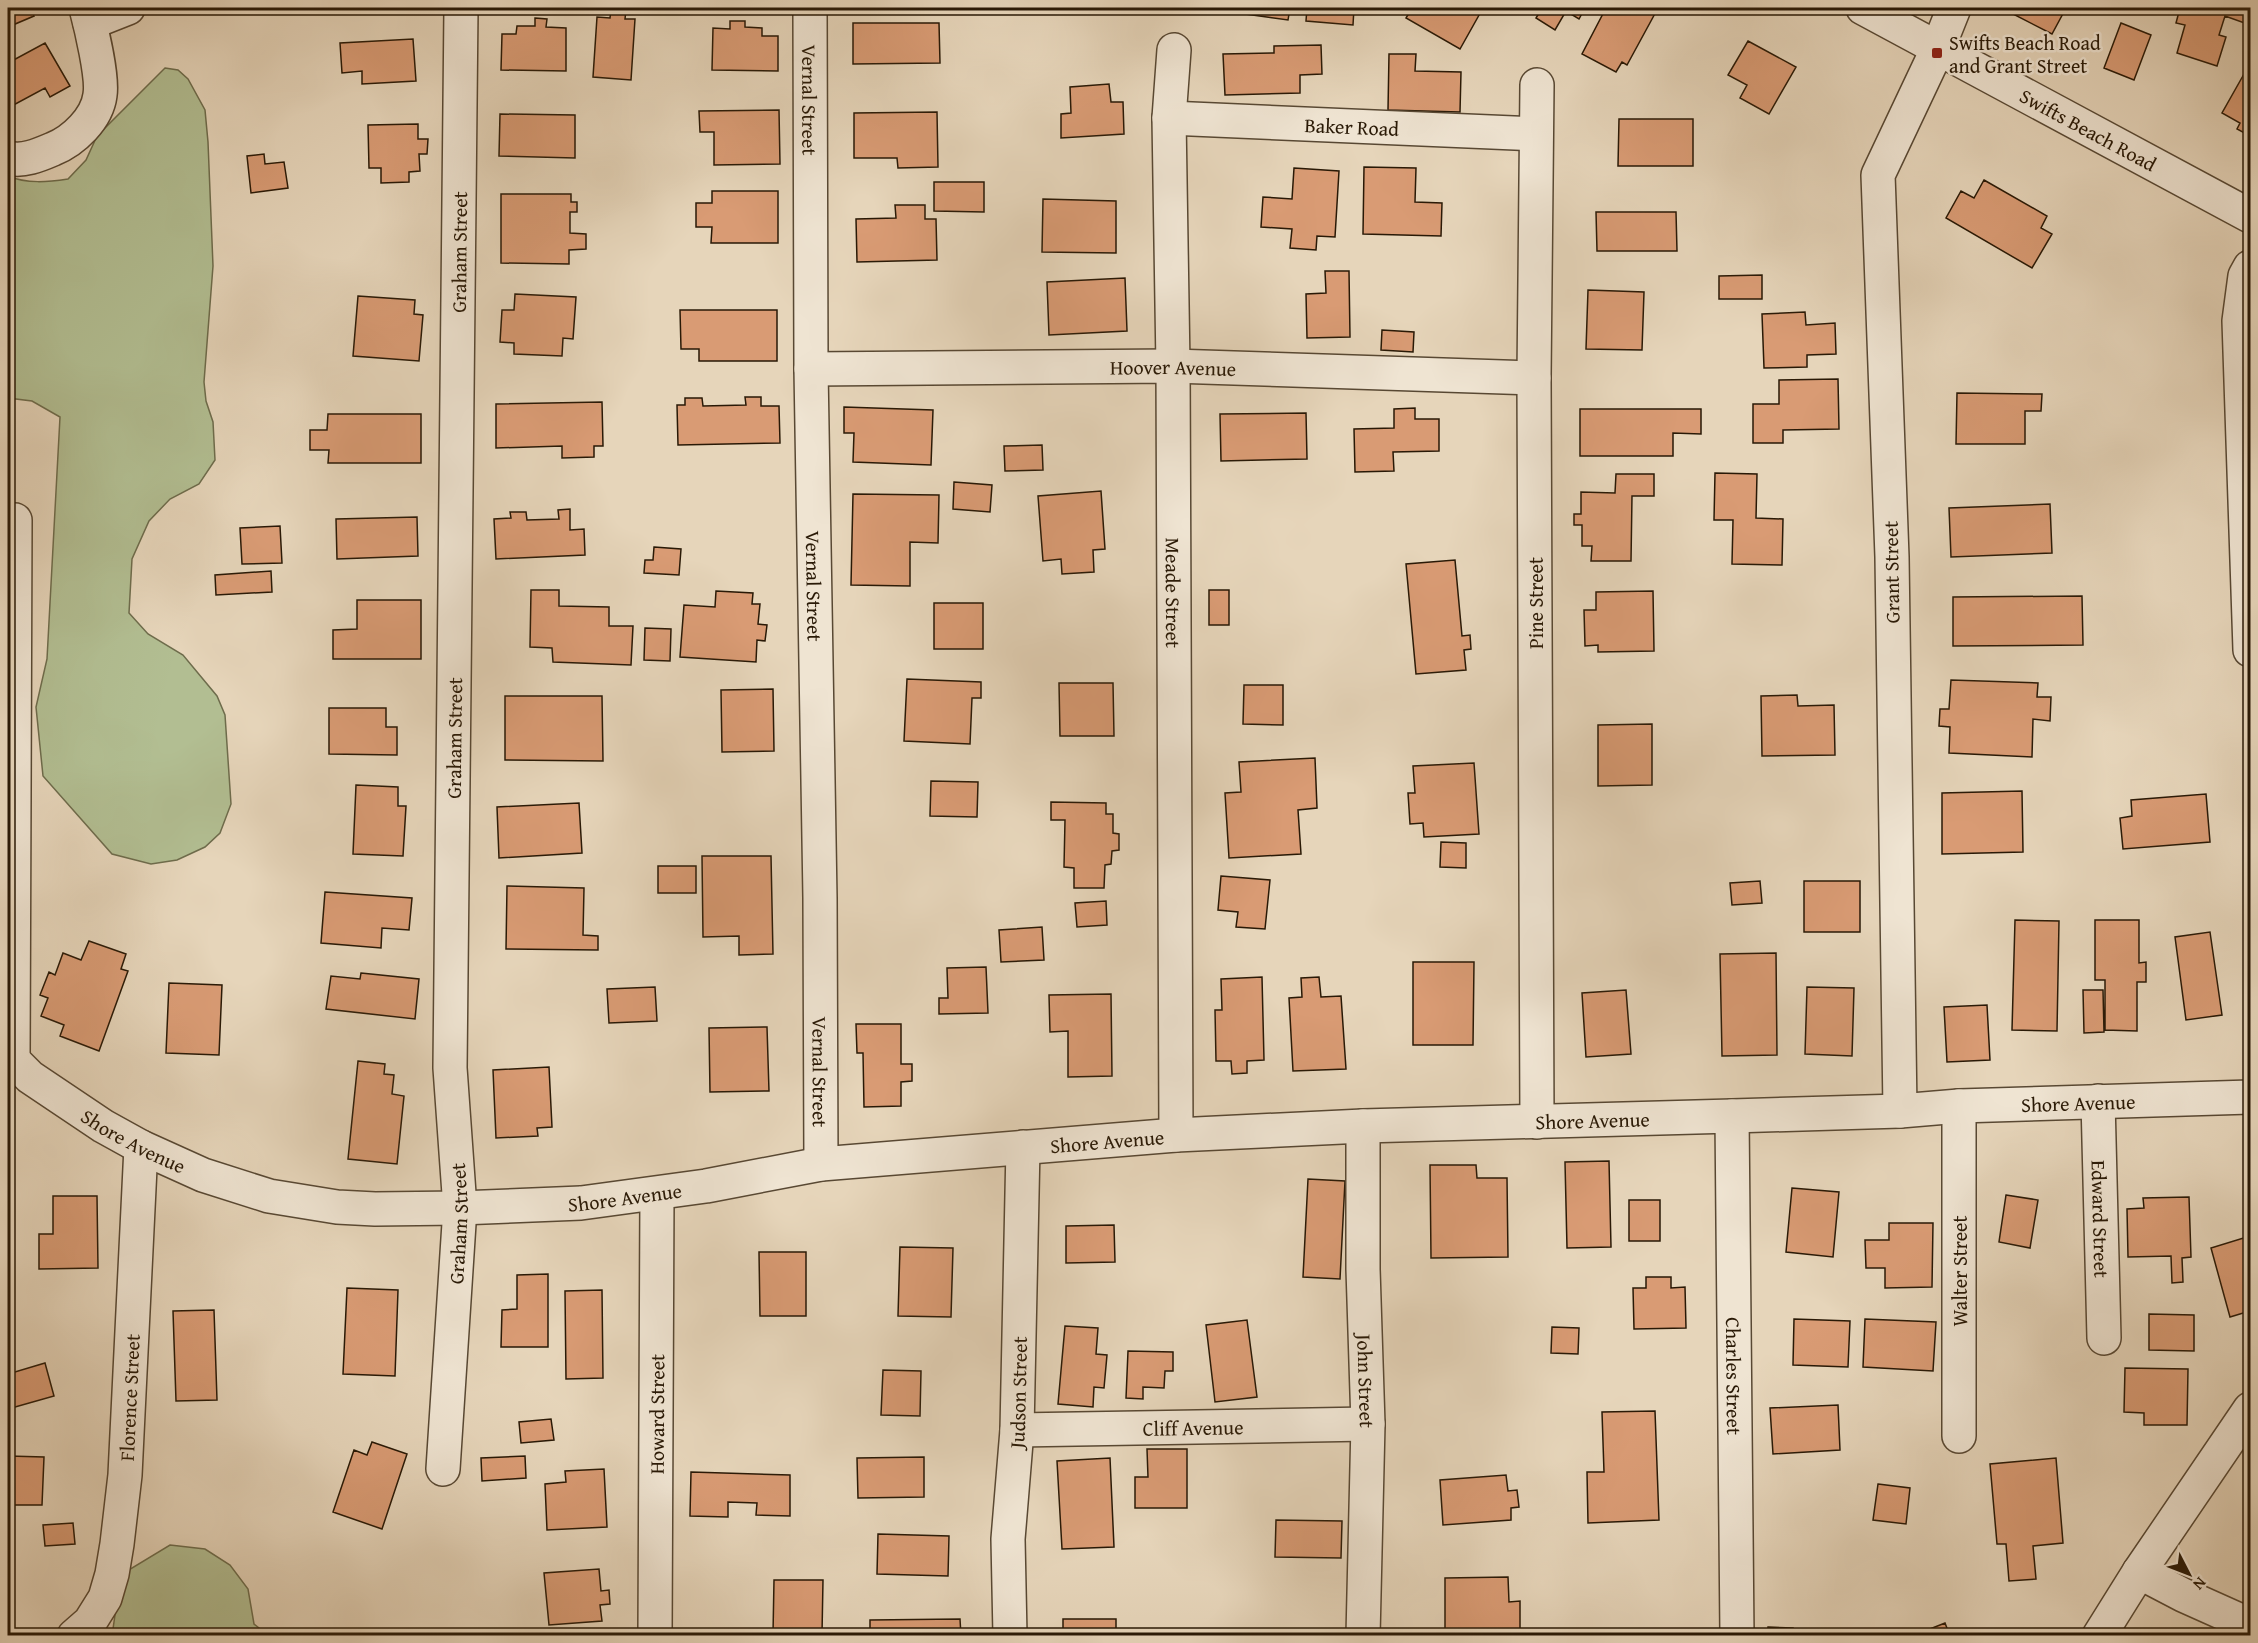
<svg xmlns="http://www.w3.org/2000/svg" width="2258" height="1643" viewBox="0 0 2258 1643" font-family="'Gentium Book Plus',serif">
<rect width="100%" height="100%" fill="#e6d5ba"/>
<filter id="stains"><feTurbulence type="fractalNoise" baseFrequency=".00333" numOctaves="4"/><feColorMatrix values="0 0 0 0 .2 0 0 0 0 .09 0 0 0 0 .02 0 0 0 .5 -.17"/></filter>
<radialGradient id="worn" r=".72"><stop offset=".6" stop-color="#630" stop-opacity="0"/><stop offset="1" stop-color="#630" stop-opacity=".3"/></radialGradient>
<!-- green -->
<path fill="#b2be92" stroke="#6e6c4c" stroke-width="1.5" d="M165,68l13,2 10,9 17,31 3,32 5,124 -9,116 2,19 7,21 2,38 -16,24 -29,15 -21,22 -17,38 -3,54 19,21 35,21 34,41 8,19 6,89 -11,29 -15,14 -28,13 -26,4 -39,-10 -69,-78 -7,-69 11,-48 13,-242 -28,-16 -24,-3v-222c19,8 40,6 60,3l18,-19 11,-24z
M170,1545l35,4 25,16 18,24 6,35 14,11 -156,1 7,-49 8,-16z"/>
<!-- building -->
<path fill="#d99b74" stroke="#291906" stroke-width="1.5" d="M8,8h22l4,8 -26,11z
M1247,8h43l-2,12 -42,-6z
M1307,8h47l-1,17 -47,-4z
M1412,8h71l-23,41 -54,-31z
M1542,8h43l-6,11 -13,-8 -11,19 -19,-12z
M1606,8h52l-31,57 -5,-3 -6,10 -34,-18z
M2017,8h49l-14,26 -39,-20z
M2180,8h70v17l-25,-9 -6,19 7,2 -9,29 -40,-13 8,-28 -9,-2z
M611,9l15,1 -1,9h10l-4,61 -38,-3 4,-60 13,1z
M535,18l12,1 -1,8 20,1v43l-65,-1 1,-36h14l1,-8h18z
M730,21h15v6l17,1v8h16v35l-66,-1 1,-42 17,1z
M853,23h86l1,40 -87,1z
M2121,23l30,12 -17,45 -30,-12z
M413,39l3,42 -54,3v-13l-20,2 -2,-30z
M1748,41l48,26 -27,47 -29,-16 7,-13 -19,-10z
M45,43l25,43 -20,11 -5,-9 -37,20v-45z
M1321,45l1,29 -22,1v18l-75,2 -2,-41 51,-1v-7z
M1389,54h27l-1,17 46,1 -1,40 -72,-2z
M2244,74l6,4v58l-13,-7 3,-6 -18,-10z
M1109,84l2,18h12l1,32 -63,4v-24l10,-1 -1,-26z
M779,110l1,54 -66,1v-33h-14l-1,-21z
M937,112l1,55 -40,1 -1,-10h-43v-45z
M500,114l75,1v43l-76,-2z
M1619,119h74v47h-75z
M418,124v15h10l-1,15h-8l1,17 -11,1v10l-28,1v-15h-12l-1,-43z
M264,154l1,10 19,-2 4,26 -37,5 -4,-37z
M1364,167l52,1 -1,34 27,1 -1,33 -78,-2z
M1294,168l45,3 -4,66 -18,-1 -1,14 -26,-2 2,-19 -31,-2 2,-30 29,2z
M1984,180l63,36 -6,12 11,6 -20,34 -86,-50 15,-27 13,7z
M934,182h50v30l-50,-1z
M712,191h66v52h-67l1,-16h-16v-24h16z
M501,194h70v8h6v10h-7v21l16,1v15l-17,1v14l-68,-1z
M1043,199l73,2v52l-74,-1z
M895,205h30v14h11l1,41 -80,2 -1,-43 40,-1z
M1596,212h80l1,39h-80z
M1325,271h24l1,66 -43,1 -1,-44 20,-1z
M1762,275v24h-43v-23z
M1125,278l2,53 -78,4 -2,-53z
M1588,290l56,2 -2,58 -56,-1z
M515,294l61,3 -3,42 -10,-1 -1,18 -48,-2v-11l-14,-1 2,-32h12z
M358,296l57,4 -1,14 9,1 -4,46 -66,-5z
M680,310h97v51h-78v-12h-18z
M1805,312l1,13 29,-2 1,31 -29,1v12l-43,1 -2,-54z
M1382,330l32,2 -1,20 -32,-2z
M1838,379l1,50 -56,1v13h-30v-39h26v-24z
M1957,393l85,1 -1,17h-16v33h-69z
M745,397h16v9h18l1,37 -102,2 -1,-40h8v-7h17l1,8 43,-1z
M602,402l1,44h-9v11l-32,1v-12l-66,2v-44z
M844,407l89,3 -2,55 -78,-3 1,-29h-10z
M1415,408v11h24v32l-46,1 1,19 -39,1 -1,-43 40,-1v-19z
M1580,409h121v25l-28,-1v23h-93z
M1306,413l1,46 -86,2 -1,-47z
M328,414h93v49h-93l1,-13h-19v-20h17z
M1042,445l1,25 -38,1 -1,-25z
M1715,473l42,1 -1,44 27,1 -1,46 -50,-1 1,-44h-19z
M1616,474h38v22h-22l-1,65h-40l1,-15h-10v-21h-8v-11h7v-22l34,1z
M954,482l38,3 -2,27 -37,-3z
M1101,491l4,58 -12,1 1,22 -32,2 -1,-15 -18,2 -5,-65z
M853,494l86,1 -1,48 -28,-1v44l-59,-1z
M2050,504l2,49 -101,4 -2,-49z
M570,509v21l14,-1 1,26 -89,4 -2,-40 17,-1 -1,-6h16l1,8 32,-1 -1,-9z
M417,517l1,39 -81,3 -1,-40z
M280,526l2,37 -40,1 -2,-36z
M654,547l27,2 -2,26 -35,-2 1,-13h8z
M1455,560l7,76 8,-1 1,14 -7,1 2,20 -50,4 -10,-110z
M271,571l1,21 -56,3 -1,-20z
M531,590h28v16l50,1v19h24l-2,39 -78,-3 -1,-14 -22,-1z
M1209,590h20v35h-20z
M716,591l37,2 -1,11h8l-2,20 9,1 -2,16 -8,-1 -1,22 -76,-5 4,-52 31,2z
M1653,591l1,60 -56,1v-7l-13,1 -1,-36h12v-18z
M2082,596l1,49 -130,1v-49z
M357,600h64v59h-88v-29l24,-1z
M934,603h49v46h-49z
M645,628l26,1 -1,32 -26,-1z
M907,679l74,3v16h-9l-2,46 -66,-3z
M1951,680l87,3 -1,14h14l-1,24 -17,-2 -1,38 -83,-4 1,-26 -11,-1 1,-17h9z
M1059,683h54l1,53h-54z
M1244,685h39v40l-40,-1z
M773,689l1,62 -52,1 -1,-62z
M1797,695l1,11 36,-1 1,50 -73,1 -1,-60z
M505,696h97l1,65 -98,-1z
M329,708h57v19h11v28l-68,-1z
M1652,724v61l-54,1v-61z
M1315,758l2,50 -19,2 3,44 -72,4 -4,-65 16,-1 -2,-30z
M1474,763l5,71 -55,3 -1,-14 -13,1 -2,-31h7l-2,-27z
M931,781l47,1 -1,35 -47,-1z
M356,785l42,2v19h8l-3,50 -50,-2z
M2022,791l1,61 -81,2v-61z
M2206,794l4,48 -87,7 -3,-31 12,-2 -1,-16z
M1051,802l55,1v11h7v19l6,1v16l-7,1 -1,13 -6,1 -1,23h-30v-20l-10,-1 1,-47h-14z
M579,803l3,50 -83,5 -2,-51z
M1441,842l25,1v25l-26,-1z
M702,856h69l2,98 -34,1v-19l-36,1z
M658,866h38v27h-38z
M1221,876l49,4 -5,49 -29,-2 2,-15 -20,-2z
M1760,881l2,22 -30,2 -2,-22z
M1804,881h56v51h-56z
M507,886l77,2 -1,47 15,1v14l-92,-1z
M325,892l87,6 -3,32 -27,-2 -1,20 -60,-5z
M1106,901l1,24 -30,2 -2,-24z
M2015,920l44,1 -2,110 -45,-1z
M2095,920h44v43l7,-1v20h-9v49l-32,-1v-50h-10z
M1042,927l2,33 -43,2 -2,-32z
M2210,932l12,83 -36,5 -11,-83z
M89,941l37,13 -5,15 7,2 -29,80 -39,-15 4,-11 -23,-9 7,-18 -8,-3 9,-23 6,3 8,-22 18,7z
M1776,953l1,102 -55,1 -2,-102z
M1413,962h61l-1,83h-60z
M986,967l2,46 -49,1v-16h9l-1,-30z
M361,973l58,6 -4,40 -89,-10 5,-33 29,3z
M1262,977l2,83 -17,1v12l-15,1 -1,-13h-15l-1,-51h7l-1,-31z
M1319,977l2,20 20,-1 5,73 -53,2 -4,-73 13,-1 -1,-19z
M169,983l53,2 -3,70 -53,-2z
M655,987l2,34 -48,2 -2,-34z
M1807,987l47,1 -2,68 -47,-2z
M1626,990l5,64 -45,3 -4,-64z
M2083,990h20l1,42 -20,1z
M1111,994l1,82 -44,1v-46l-18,1 -1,-37z
M1987,1005l3,55 -43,2 -3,-55z
M856,1024h45v40h11v17l-11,1v24l-37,1 -1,-54h-6z
M767,1027l2,64 -59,1 -1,-64z
M358,1061l27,3 -1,10 10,1 -2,19 12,2 -7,68 -49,-5z
M549,1067l3,60 -15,1 1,8 -42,2 -3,-68z
M1609,1161l2,86 -44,1 -2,-86z
M1430,1165h46l1,13h30l1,79 -77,1z
M1308,1179l37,2 -5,98 -37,-2z
M1792,1188l47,4 -6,65 -47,-5z
M2006,1195l32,5 -8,48 -31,-6z
M53,1196h44l1,72 -59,1v-35h14z
M2189,1197l2,60 -9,1 1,24 -11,1 -1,-27 -43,1 -1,-48 17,-1 -1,-10z
M1629,1200h31v41h-31z
M1889,1223h44l-1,64 -47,1v-20h-19l-1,-28h24z
M1114,1225l1,37 -49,1v-37z
M2250,1236v75l-20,6 -19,-69z
M900,1247l53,1 -2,69 -53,-1z
M759,1252h47v64h-46z
M548,1274v73h-47l1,-37 15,-1v-34z
M1646,1277h25v11l14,-1 1,41 -52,1 -1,-41h13z
M347,1288l51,2 -3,86 -52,-2z
M602,1290l1,88 -37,1 -1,-88z
M214,1310l3,90 -41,1 -3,-90z
M2149,1314l45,1v36l-45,-1z
M1794,1319l56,2 -2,46 -55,-2z
M1865,1319l71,3 -3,49 -70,-4z
M1247,1320l10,77 -42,5 -9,-77z
M1065,1326l33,2 -2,26 11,1 -3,33 -10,-1 -1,20 -35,-3z
M1552,1327l27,1 -1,26 -27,-1z
M1128,1351l45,1v19h-8l-1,17 -21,-1v12l-17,-1z
M45,1363l9,33 -46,13v-35z
M2125,1368l63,1 -1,56h-43v-12l-20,-1z
M883,1370l38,1 -1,45 -39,-1z
M1838,1405l2,45 -67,4 -3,-46z
M1655,1411l4,109 -71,3 -1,-51h17l-2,-60z
M551,1419l3,21 -33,3 -2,-21z
M372,1442l35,12 -25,75 -49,-17 21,-62 13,5z
M1147,1449h40v59h-52v-31h13z
M8,1456l36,1 -2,48h-34z
M525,1456l1,22 -44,3 -1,-23z
M924,1457v40l-66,1 -1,-40z
M1110,1458l4,89 -52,2 -5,-88z
M2056,1458l7,85 -30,3 3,33 -27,2 -3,-37h-9l-7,-80z
M604,1469l3,58 -60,3 -2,-46 21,-2 -1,-11z
M691,1472l99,3v41l-34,-1 1,-12 -29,-1v15l-38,-1z
M1506,1475l2,16 9,-1 2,17 -8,1v12l-68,5 -3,-45z
M1878,1484l32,4 -4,36 -33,-4z
M1276,1520l66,1 -1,37 -66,-1z
M73,1523l2,21 -30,2 -2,-21z
M878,1534l71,2 -1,40 -71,-2z
M8,1564h5l-1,37h-4z
M599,1569l2,22 8,-1 1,14 -10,1 2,16 -53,4 -5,-52z
M1508,1577l1,25 11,-1v30l-75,1v-54z
M774,1580h49l-1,54h-49z
M960,1619l1,17h-91v-16z
M1063,1619h53v17h-53z
M1945,1623l5,13h-38z
M1768,1627l25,1v8h-26z
M1307,1633l35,1v2h-35z"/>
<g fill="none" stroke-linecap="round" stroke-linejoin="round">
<defs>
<g id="minor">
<path id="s1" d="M810,8l1,361 9,529 1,266"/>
<path id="s2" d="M1863,8l387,208"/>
<path d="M90,23l38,-15"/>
<path id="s3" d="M1174,50l-5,68 4,248 3,769"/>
<path id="s4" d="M1169,118l367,16"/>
<path d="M8,158c15,4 31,-3 45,-9 20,-8 44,-30 47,-54 3,-18 -9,-68 -14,-87"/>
<path d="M2250,267l-5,9 -6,45 11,329"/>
<path id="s5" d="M811,369l362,-3 361,12"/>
<path id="s6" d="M8,1055l22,22 73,49 38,21 62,28 66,21 68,11 38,2 85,-1 121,-5 125,-17 115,-22 355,-29 187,-9 369,-10 168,-5 59,-5 291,-9"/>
<path d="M13,1059l2,-539"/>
<path id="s7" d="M2098,1101l6,237"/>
<path d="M1959,1106v330"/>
<path d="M1900,1111l-8,-554 -14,-382 60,-127 16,-40"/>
<path id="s8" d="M1732,1116l5,520"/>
<path d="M1537,1122l-3,-744 3,-293"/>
<path id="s9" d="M1363,1126v143l5,155 -5,212"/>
<path id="s10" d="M1017,1430l351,-6"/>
<path id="s11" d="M443,1469l17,-261 -10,-140 11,-1060"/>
<path d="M2139,1572l44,23 67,30"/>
<path id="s12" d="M74,1636l16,-14 15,-24 7,-24 5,-30 8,-69 16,-328"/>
<path id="s13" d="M655,1636l2,-442"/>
<path id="s14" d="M1010,1636l-2,-97 9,-109 6,-283"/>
<path d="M2099,1636l40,-64 111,-163"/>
</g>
</defs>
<!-- minor casing -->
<use href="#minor" stroke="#584833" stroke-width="36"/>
<!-- minor -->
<use href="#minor" stroke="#efe4d2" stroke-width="33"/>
</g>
<!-- markers -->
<rect fill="#8f2418" stroke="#efe4d2" stroke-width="2" x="1931" y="47" width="12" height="12" rx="3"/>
<g text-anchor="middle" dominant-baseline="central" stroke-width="5" stroke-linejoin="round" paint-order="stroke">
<!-- poi labels -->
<g font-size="20" fill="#291906" stroke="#efe4d2" text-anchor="start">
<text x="1949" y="42">Swifts Beach Road<tspan x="1949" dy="23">and Grant Street</tspan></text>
</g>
<!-- street labels -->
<g font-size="20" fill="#291906" stroke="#efe4d2">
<text stroke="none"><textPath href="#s1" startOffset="92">Vernal Street</textPath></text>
<text stroke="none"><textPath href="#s4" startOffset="183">Baker Road</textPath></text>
<text stroke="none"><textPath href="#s2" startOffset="256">Swifts Beach Road</textPath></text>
<text stroke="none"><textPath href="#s11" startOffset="1218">Graham Street</textPath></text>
<text stroke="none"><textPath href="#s5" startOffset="362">Hoover Avenue</textPath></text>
<text transform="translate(1891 572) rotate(-91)">Grant Street</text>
<text stroke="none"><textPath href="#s1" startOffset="578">Vernal Street</textPath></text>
<text stroke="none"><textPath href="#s3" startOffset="543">Meade Street</textPath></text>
<text transform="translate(1535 603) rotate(-90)">Pine Street</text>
<text stroke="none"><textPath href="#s11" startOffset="732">Graham Street</textPath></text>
<text stroke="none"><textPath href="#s1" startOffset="1064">Vernal Street</textPath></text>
<text stroke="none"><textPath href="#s6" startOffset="2115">Shore Avenue</textPath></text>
<text stroke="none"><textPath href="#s6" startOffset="1629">Shore Avenue</textPath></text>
<text stroke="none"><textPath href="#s6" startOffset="153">Shore Avenue</textPath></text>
<text stroke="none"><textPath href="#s6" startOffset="1143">Shore Avenue</textPath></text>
<text stroke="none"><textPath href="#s6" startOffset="657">Shore Avenue</textPath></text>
<text stroke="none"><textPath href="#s7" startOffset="118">Edward Street</textPath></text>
<text stroke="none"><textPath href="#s11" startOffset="246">Graham Street</textPath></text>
<text transform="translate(1959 1271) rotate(-90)">Walter Street</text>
<text stroke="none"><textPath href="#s8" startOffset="260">Charles Street</textPath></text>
<text stroke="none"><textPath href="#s9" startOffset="255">John Street</textPath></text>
<text stroke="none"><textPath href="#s14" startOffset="244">Judson Street</textPath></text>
<text stroke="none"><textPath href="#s12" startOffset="252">Florence Street</textPath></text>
<text stroke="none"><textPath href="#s13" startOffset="222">Howard Street</textPath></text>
<text stroke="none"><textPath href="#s10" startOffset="176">Cliff Avenue</textPath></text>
</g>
</g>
<!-- margin -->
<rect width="2258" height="1643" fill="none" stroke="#e6d5ba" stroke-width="30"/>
<rect x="9" y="9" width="2240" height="1625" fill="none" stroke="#291906" stroke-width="3"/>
<rect x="15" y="15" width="2228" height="1613" fill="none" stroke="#291906" stroke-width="1.5"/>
<!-- north arrow -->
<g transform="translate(2189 1574) rotate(132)" stroke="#efe4d2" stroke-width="4.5" paint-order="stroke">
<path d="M0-4.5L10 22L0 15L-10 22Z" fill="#291906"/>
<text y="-9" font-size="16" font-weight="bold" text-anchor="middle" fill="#291906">N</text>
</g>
<rect width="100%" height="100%" filter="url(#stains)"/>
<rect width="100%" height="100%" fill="url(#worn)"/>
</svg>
